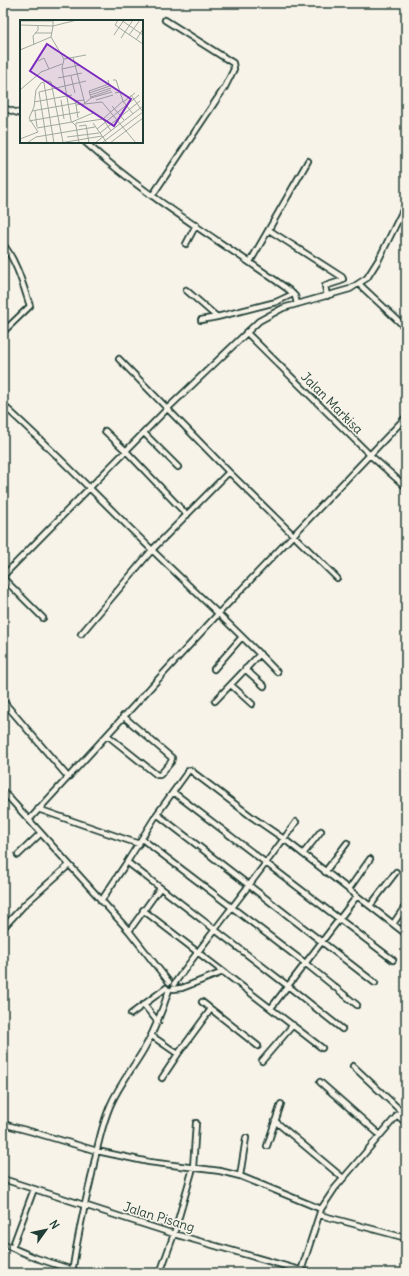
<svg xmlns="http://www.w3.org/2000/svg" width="409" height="1276" viewBox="0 0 409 1276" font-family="Delius,sans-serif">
<rect width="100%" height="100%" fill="#f7f3e8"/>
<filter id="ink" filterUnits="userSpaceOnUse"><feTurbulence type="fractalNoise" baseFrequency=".025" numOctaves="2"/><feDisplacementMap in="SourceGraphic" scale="8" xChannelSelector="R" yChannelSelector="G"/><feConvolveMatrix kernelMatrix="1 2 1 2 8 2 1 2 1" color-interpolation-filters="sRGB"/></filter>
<g filter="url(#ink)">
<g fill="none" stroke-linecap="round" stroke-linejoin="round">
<defs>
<path id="street" d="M3,108l18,6
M85,142c62,56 136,99 204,148l6,6 2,8
M152,196l73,-109 9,-18 -1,-6 -68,-43
M269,230l73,47 1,2 -2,2 -16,5 2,10
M3,244c14,18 20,41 27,62l-27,26
M186,244l10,-19
M250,262l58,-101
M359,284l47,44
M186,290l31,27 59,-15 17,-8
M201,320l16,-3
M246,332l124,123 36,32
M119,359l110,113 108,106
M3,405c51,46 99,96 148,144 42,41 86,81 126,123
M105,431l21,20 61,64
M144,433l34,34
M3,576l164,-167 92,-88 24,-13 67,-19 17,-11 12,-19 27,-55
M3,578l40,40
M81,634l71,-84 77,-78
M214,669l28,-32
M245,669l19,17
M231,685l21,19
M3,701l65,76
M215,701l45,-47
M107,735l50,40h3l11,-13 1,-4 -49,-42
M3,791l126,140 40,51
M173,792l220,168
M38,809l101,35
M157,814l218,169
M29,820l189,-206 188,-197
M142,839l163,124 52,42
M303,854l18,-23
M18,855l23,-22
M325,872l22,-29
M349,889l21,-30
M101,901l26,-39
M370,906l26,-34
M143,910l179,138
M393,924l13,-19
M3,928l23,-25 43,-38
M129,931l31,-43
M174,984c40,-55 83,-107 122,-162
M173,989l9,-1 41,-16
M202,1002l56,44
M144,1005l14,17
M271,1008l86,-112
M131,1014l35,-26
M342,1029l-54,-43 -161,-124 30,-48 32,-44h1l62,47 32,22 122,95
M152,1036l26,18 -16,24
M178,1054l33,-45
M262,1061l31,-36
M320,1082l60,53
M401,1111l5,-6
M397,1115l9,8
M275,1121l68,57
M3,1124l30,8 64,19 52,11 71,9 20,5 81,33
M267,1146l14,-42
M240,1176l6,-38
M3,1179l171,55 136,39
M320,1215l86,23
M3,1244l33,14 46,15
M12,1248l22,-59
M301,1271l20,-62 14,-21 66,-77 -48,-45
M72,1273c5,-33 12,-66 20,-99 4,-22 9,-46 18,-68 9,-21 23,-38 34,-57 11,-19 18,-38 25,-59
M160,1273l14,-39 19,-66 3,-45"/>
</defs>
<!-- street casing -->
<use href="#street" stroke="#1f3d34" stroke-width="8"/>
<!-- street -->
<use href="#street" stroke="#f7f3e8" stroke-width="4.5"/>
</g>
</g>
<g text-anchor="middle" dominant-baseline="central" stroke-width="3.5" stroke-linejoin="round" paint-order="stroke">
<!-- street labels -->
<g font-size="13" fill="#1f3d34" stroke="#f7f3e8">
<text transform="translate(332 403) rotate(45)">Jalan Markisa</text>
<text transform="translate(159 1217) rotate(17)">Jalan Pisang</text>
</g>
</g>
<!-- overview -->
<g transform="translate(20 20)">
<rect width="123" height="123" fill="#f7f3e8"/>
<path fill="none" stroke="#a1aaa0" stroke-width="1" d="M57,0l-24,6 -2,11 13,22 -2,9 9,53 5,5 3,17M98,0l-3,5 28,19M101,0l22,15M0,1h33M0,5l33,1v-6M15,13h17M94,15l10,-15M109,15l11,-15M101,18l12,-18M116,20l7,-11M14,25l-1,-9 5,-6v-4M0,30l31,-13M53,37l12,47M44,39l22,-4M18,41l6,-3 5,11M42,49l18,-4M51,56l4,17M38,58l24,-5M93,60h3l4,12M24,63l10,60M0,70l21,-18 21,-8M69,73l21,-7M95,73l5,-1 3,9 10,13M70,75l21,-7M71,77l20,-7M71,78l-2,-7 20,-7 -1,-4M41,80l3,19M64,80l-9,1 1,4 26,-3M76,80l17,-5M14,82l38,-7M82,82l34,41M103,82l12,-9M65,83l6,-5 21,-6M56,85l2,13M92,86l12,14M12,91l45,-8M15,91l2,16M83,99l8,12M9,101l51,-9M73,103l14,20M56,106v-3l27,-4 20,-18M59,106l7,-1 3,18M17,108l35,-6 21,-9M77,109l42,-34M80,113l40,-32M47,117l32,-4M0,119l18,-7 -9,-14 5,-11 2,-17 5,-7 6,-2 4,1 12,60M83,122l40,-30 -12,-17M7,123l9,-6 59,-10M27,123l-8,-51 47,-11M40,123l42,-7M75,123l48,-37M90,123l33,-25"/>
<path fill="#7b2cbf" fill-opacity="0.15" stroke="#7b2cbf" stroke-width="2" d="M27,24l84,55 -17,27 -84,-55z"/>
<rect width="123" height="123" fill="none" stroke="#1f3d34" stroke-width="2"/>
</g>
<!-- margin -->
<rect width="409" height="1276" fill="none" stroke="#f7f3e8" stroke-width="16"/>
<rect x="8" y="8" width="393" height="1260" fill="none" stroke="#1f3d34" stroke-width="1.5" filter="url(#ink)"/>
<!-- north arrow -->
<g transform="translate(46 1230) rotate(57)" stroke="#f7f3e8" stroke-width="3" paint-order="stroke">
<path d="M0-3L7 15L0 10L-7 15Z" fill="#1f3d34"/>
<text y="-6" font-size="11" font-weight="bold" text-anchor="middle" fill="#1f3d34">N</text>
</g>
</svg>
